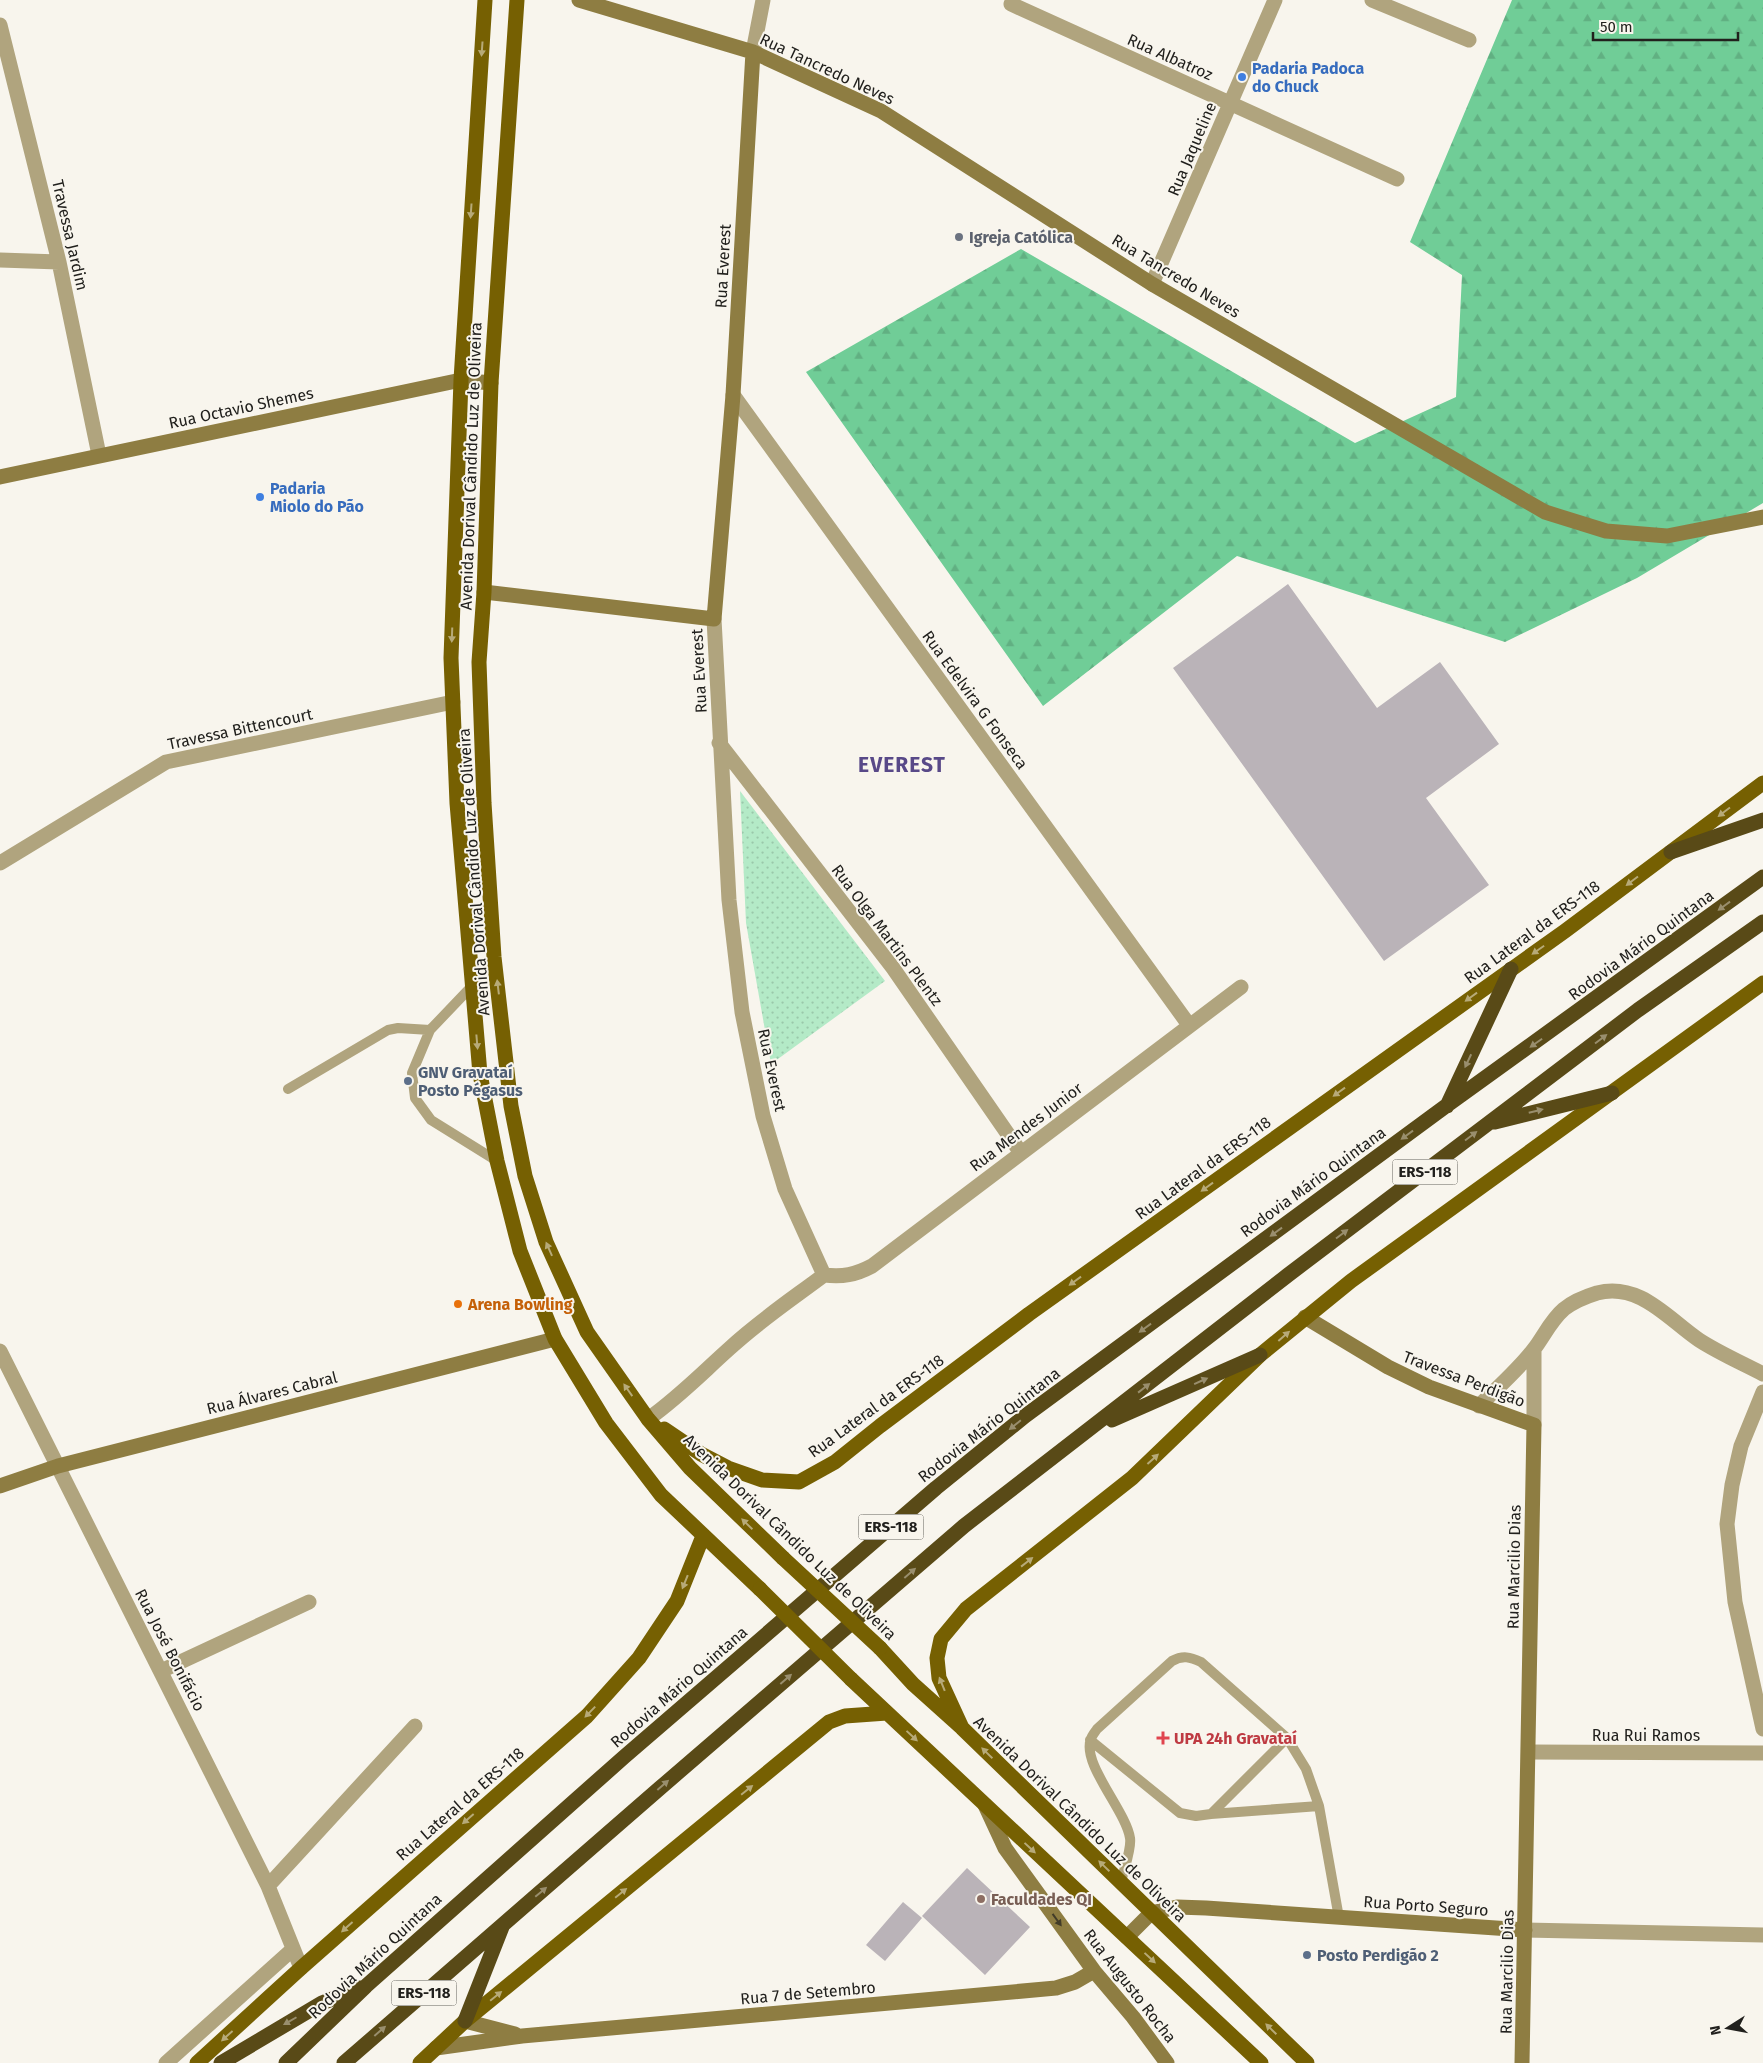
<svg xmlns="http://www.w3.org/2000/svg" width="1763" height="2063" viewBox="0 0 1763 2063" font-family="'Fira Sans',sans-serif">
<defs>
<pattern id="forest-firs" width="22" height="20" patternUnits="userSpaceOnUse" patternTransform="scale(1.25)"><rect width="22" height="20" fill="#70cd97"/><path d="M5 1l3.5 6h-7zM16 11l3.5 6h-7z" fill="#61b082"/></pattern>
<pattern id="park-dots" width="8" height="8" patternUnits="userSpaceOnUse" patternTransform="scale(1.25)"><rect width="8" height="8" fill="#b4eac7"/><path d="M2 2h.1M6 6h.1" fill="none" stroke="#9ac8aa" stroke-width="1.8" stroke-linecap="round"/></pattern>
</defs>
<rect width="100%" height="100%" fill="#f8f5ed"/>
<!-- forest -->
<path fill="url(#forest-firs)" d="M1512,0h251v503l-126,75 -132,64 -268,-86 -194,150 -237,-334 215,-123 334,194 101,-46 6,-122 -52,-33z"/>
<!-- park -->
<path fill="url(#park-dots)" d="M740,791l145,190 -114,83 -25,-141z"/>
<!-- building -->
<path fill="#bab3b8" d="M1288,584l89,124 63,-46 59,82 -73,54 63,87 -105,76 -211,-293z
M967,1868l63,59 -45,48 -63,-59z
M903,1902l19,16 -37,43 -19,-16z"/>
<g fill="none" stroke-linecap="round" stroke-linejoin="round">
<!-- lane -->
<path stroke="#b0a47e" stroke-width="10" d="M472,986l-42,44 -18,43 3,25 16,22 66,41
M288,1089l100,-59 10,-2 32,2
M1090,1740l90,73 16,3 15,-2 76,-76
M1211,1814l108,-8
M1121,1883c2,-12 11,-34 9,-45 -4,-27 -49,-75 -39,-99 1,-4 4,-7 6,-10l75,-68c11,-6 18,-4 29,1l86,76 19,31 13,37 20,112"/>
<!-- street -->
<path stroke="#b0a47e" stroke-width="15" d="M1372,0l97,40
M1011,4l386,175
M0,25l59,237 40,193
M753,52l10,-52
M0,260l59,2
M1152,284l123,-284
M733,395l456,630
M714,619l15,281 13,112 21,104 22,73 39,86
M719,743l174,225 128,185
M0,863l166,-101 287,-60
M824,1275c19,2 31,0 48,-9l369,-279
M1534,1349v76
M0,1351l268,535 33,82
M1763,1392l-22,54 -9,39 -5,39 8,78 28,127
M1479,1406c18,-18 40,-37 55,-57 10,-13 17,-29 30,-40 10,-8 20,-12 33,-16 43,-11 71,26 102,47 20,13 43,23 64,34
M648,1419c31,-22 54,-46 82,-71 29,-27 62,-49 94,-73
M161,1671l148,-69
M1529,1752l234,1
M268,1886l147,-160
M1525,1930l238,5
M166,2063l127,-114"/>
<!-- secondary -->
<path stroke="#8e7d42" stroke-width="15" d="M579,0l174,52 128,59 271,173 393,228 61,19 61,5 96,-19
M0,477l461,-97 30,3
M484,592l230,27 19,-224 20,-343
M1305,1317l83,50 41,20 105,38 -12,638
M0,1486l58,-20 497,-127
M985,1805l20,43 89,123 39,46 34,46
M1127,1937l24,-24 26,-6 29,1 319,22
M465,2021l50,13
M436,2048l86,-12 534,-48 19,-6 19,-11"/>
<!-- primary -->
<path stroke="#766002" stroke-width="15" d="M485,0l-24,380 -10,278 6,145 23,271 17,87 23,90 35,88 51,84 55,72 99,94
M517,0l-26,383 -7,209 -5,70 5,141 10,154 17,149 14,70 21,66 41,90 61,87 42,49 93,90
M664,1429l37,25 27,14 34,12 37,2 36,-20 45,-36 149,-112 536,-383 198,-148
M880,1648l33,36 49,44 345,335
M851,1679l410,384
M962,1728l-23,-50 -2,-20 4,-19 25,-30 166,-131 128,-123 91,-74 412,-298
M197,2063l104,-95 286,-252 52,-58 38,-57 26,-65
M420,2063l45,-42 364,-299 16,-6 42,-3"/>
<!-- highway -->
<path stroke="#594a17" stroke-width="15" d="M1671,852l92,-32
M1447,1106l64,-137
M1495,1122l117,-29
M1112,1420l148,-65
M465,2021l37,-94
M221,2063l101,-60 38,-15
M286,2063l80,-77 258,-229 312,-269 89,-72 421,-310 317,-229
M344,2063l316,-275 304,-262 324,-251 350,-265 125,-88"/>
<!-- primary-bridge -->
<path stroke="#766002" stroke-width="15" d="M783,1558l97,90
M760,1589l91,90"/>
</g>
<!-- one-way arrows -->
<defs><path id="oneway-solid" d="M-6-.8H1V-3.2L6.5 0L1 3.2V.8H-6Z" transform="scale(1.25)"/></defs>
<g fill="#b7aa78">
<use href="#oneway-solid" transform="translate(482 49) rotate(94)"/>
<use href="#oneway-solid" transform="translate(471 211) rotate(94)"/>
<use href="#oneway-solid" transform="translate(452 635) rotate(92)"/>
<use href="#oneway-solid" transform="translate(1724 812) rotate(143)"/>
<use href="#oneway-solid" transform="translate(1632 881) rotate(143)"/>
<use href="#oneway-solid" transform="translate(1538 950) rotate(145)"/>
<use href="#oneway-solid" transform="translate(498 987) rotate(-97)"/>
<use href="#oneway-solid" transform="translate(1471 997) rotate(144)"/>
<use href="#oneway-solid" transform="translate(477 1042) rotate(85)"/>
<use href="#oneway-solid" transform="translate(1339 1092) rotate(144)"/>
<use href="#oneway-solid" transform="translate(1207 1187) rotate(144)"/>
<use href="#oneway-solid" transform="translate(549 1249) rotate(-114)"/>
<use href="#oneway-solid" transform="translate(1075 1281) rotate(144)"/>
<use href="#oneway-solid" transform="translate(1284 1336) rotate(-41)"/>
<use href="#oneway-solid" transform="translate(628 1390) rotate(-125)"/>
<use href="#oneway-solid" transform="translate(1153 1459) rotate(-42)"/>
<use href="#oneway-solid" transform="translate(747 1524) rotate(-136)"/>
<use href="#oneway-solid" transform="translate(1027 1562) rotate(-38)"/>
<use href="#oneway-solid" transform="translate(685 1582) rotate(112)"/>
<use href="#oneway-solid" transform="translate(942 1684) rotate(-112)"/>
<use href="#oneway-solid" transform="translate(590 1712) rotate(134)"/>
<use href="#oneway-solid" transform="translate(912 1736) rotate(43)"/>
<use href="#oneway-solid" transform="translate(987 1753) rotate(-136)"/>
<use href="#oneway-solid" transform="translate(747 1790) rotate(-39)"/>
<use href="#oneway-solid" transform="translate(468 1819) rotate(139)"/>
<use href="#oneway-solid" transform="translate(1030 1848) rotate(43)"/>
<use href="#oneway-solid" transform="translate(1104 1866) rotate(-136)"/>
<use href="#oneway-solid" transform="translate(621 1893) rotate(-39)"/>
<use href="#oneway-solid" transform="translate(347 1927) rotate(138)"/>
<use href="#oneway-solid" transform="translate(1150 1958) rotate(43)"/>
<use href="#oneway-solid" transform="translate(496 1996) rotate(-39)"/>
<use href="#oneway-solid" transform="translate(1271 2029) rotate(-136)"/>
<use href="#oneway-solid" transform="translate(227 2036) rotate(138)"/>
</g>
<g fill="#998e6d">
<use href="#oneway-solid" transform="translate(1724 906) rotate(144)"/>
<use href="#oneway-solid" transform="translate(1601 1039) rotate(-37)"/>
<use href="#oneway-solid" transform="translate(1536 1043) rotate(145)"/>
<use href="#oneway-solid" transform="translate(1468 1061) rotate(115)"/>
<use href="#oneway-solid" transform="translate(1536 1111) rotate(-14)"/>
<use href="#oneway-solid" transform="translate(1407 1135) rotate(144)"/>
<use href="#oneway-solid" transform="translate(1471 1136) rotate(-37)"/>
<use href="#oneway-solid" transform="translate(1276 1232) rotate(144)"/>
<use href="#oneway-solid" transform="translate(1342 1234) rotate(-37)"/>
<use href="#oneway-solid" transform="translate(1145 1328) rotate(144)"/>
<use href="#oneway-solid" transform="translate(1201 1381) rotate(-24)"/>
<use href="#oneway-solid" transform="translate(1144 1388) rotate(-38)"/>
<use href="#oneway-solid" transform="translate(1015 1425) rotate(141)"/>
<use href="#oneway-solid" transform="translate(910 1573) rotate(-41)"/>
<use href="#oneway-solid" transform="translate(786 1679) rotate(-41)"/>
<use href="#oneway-solid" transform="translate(663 1785) rotate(-41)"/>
<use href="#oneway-solid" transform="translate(541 1892) rotate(-40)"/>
<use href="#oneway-solid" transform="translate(290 2021) rotate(150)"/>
<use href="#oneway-solid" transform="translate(380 2031) rotate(-41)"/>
</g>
<use fill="#423c28" href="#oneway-solid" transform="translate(1057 1920) rotate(54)"/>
<!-- markers -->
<g fill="#3f7fe0" stroke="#f8f5ed" stroke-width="2">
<circle cx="1242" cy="77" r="5"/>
<circle cx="260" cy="497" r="5"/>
</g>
<circle fill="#6b7280" stroke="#f8f5ed" stroke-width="2" cx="959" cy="237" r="5"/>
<g fill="#5c6f8a" stroke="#f8f5ed" stroke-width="2">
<circle cx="408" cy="1081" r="5"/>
<circle cx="1307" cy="1955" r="5"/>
</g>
<circle fill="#e8710a" stroke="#f8f5ed" stroke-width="2" cx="458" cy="1304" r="5"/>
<path fill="#e0444e" stroke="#f8f5ed" stroke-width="2" d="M1160.5 1730.5h5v5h5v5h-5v5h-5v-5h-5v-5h5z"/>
<circle fill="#8d6e63" stroke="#f8f5ed" stroke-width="2" cx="981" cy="1899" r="5"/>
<g text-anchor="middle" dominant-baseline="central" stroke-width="4" stroke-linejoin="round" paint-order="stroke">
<!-- shield labels -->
<g fill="#f8f5ed" stroke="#62605b" stroke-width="1">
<rect x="1392.5" y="1159.5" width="65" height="25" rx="4"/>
<rect x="858.5" y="1514.5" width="65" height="25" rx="4"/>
<rect x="391.5" y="1980.5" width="65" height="25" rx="4"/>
</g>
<g font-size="15" font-weight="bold" fill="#21201d">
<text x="1425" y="1172">ERS-118</text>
<text x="891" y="1527">ERS-118</text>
<text x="424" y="1993">ERS-118</text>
</g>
<!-- street labels -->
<g font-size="16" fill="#21201d" stroke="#f8f5ed">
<text transform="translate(1170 57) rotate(24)">Rua Albatroz</text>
<text transform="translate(827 69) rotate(25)">Rua Tancredo Neves</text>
<text transform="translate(1192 149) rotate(-67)">Rua Jaqueline</text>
<text transform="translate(70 235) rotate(77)">Travessa Jardim</text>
<text transform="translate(723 266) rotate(-87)">Rua Everest</text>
<text transform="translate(1176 276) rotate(31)">Rua Tancredo Neves</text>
<text transform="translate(241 408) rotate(-12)">Rua Octavio Shemes</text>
<text transform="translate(471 466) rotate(-88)">Avenida Dorival Cândido Luz de Oliveira</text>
<text transform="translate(699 671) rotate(-93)">Rua Everest</text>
<text transform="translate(975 700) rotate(54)">Rua Edelvira G Fonseca</text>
<text transform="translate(240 729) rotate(-12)">Travessa Bittencourt</text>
<text transform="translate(474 872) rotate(-94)">Avenida Dorival Cândido Luz de Oliveira</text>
<text transform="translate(1532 932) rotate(-36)">Rua Lateral da ERS-118</text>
<text transform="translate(887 935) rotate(53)">Rua Olga Martins Plentz</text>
<text transform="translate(1641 945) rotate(-36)">Rodovia Mário Quintana</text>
<text transform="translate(772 1070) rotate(78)">Rua Everest</text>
<text transform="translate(1026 1127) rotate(-37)">Rua Mendes Junior</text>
<text transform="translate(1203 1168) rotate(-36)">Rua Lateral da ERS-118</text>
<text transform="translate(1313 1182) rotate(-36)">Rodovia Mário Quintana</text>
<text transform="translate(1464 1379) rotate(21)">Travessa Perdigão</text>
<text transform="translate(272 1393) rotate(-14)">Rua Álvares Cabral</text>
<text transform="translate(876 1406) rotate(-36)">Rua Lateral da ERS-118</text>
<text transform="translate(989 1425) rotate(-38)">Rodovia Mário Quintana</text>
<text transform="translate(790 1537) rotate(44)">Avenida Dorival Cândido Luz de Oliveira</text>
<text transform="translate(1514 1567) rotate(-89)">Rua Marcilio Dias</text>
<text transform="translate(170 1650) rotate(63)">Rua José Bonifácio</text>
<text transform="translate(679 1687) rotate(-41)">Rodovia Mário Quintana</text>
<text x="1646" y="1735">Rua Rui Ramos</text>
<text transform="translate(460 1804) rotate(-41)">Rua Lateral da ERS-118</text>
<text transform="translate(1080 1819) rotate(44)">Avenida Dorival Cândido Luz de Oliveira</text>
<text transform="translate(1426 1906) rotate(4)">Rua Porto Seguro</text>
<text transform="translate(375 1956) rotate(-43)">Rodovia Mário Quintana</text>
<text transform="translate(1507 1972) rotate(-89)">Rua Marcilio Dias</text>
<text transform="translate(1130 1986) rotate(52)">Rua Augusto Rocha</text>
<text transform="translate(808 1993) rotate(-5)">Rua 7 de Setembro</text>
</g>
<!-- shop labels -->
<g font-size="16" font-weight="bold" fill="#366cbe" stroke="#f8f5ed" text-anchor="start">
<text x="1252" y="68">Padaria Padoca<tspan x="1252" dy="18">do Chuck</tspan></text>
<text x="270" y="488">Padaria<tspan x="270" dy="18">Miolo do Pão</tspan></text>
</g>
<!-- worship labels -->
<g font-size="16" font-weight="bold" fill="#5b616d" stroke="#f8f5ed" text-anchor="start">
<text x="969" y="237">Igreja Católica</text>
</g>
<!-- service labels -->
<g font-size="16" font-weight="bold" fill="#4e5e75" stroke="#f8f5ed" text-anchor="start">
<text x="418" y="1072">GNV Gravataí<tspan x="418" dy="18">Posto Pégasus</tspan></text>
<text x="1317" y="1955">Posto Perdigão 2</text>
</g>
<!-- food labels -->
<g font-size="16" font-weight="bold" fill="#c56008" stroke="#f8f5ed" text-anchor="start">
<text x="468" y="1304">Arena Bowling</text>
</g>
<!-- health labels -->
<g font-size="16" font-weight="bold" fill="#be3a42" stroke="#f8f5ed" text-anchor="start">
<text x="1174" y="1738">UPA 24h Gravataí</text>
</g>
<!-- education labels -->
<g font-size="16" font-weight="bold" fill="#785e54" stroke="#f8f5ed" text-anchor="start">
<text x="991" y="1899">Faculdades QI</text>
</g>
<!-- district labels -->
<g font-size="21" font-weight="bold" letter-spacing="1" fill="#584988" stroke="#f8f5ed">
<text x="902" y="765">EVEREST</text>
</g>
</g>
<!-- north arrow -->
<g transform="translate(1728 2028) rotate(259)" stroke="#f8f5ed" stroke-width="4" paint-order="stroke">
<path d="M0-4L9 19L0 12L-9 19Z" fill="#21201d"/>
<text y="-8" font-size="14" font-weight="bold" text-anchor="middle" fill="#21201d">N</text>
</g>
<!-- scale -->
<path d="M1593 32v8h145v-8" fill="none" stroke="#21201d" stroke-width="2.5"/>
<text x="1600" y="32" font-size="15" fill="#21201d" stroke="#f8f5ed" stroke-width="4" paint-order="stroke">50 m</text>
</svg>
